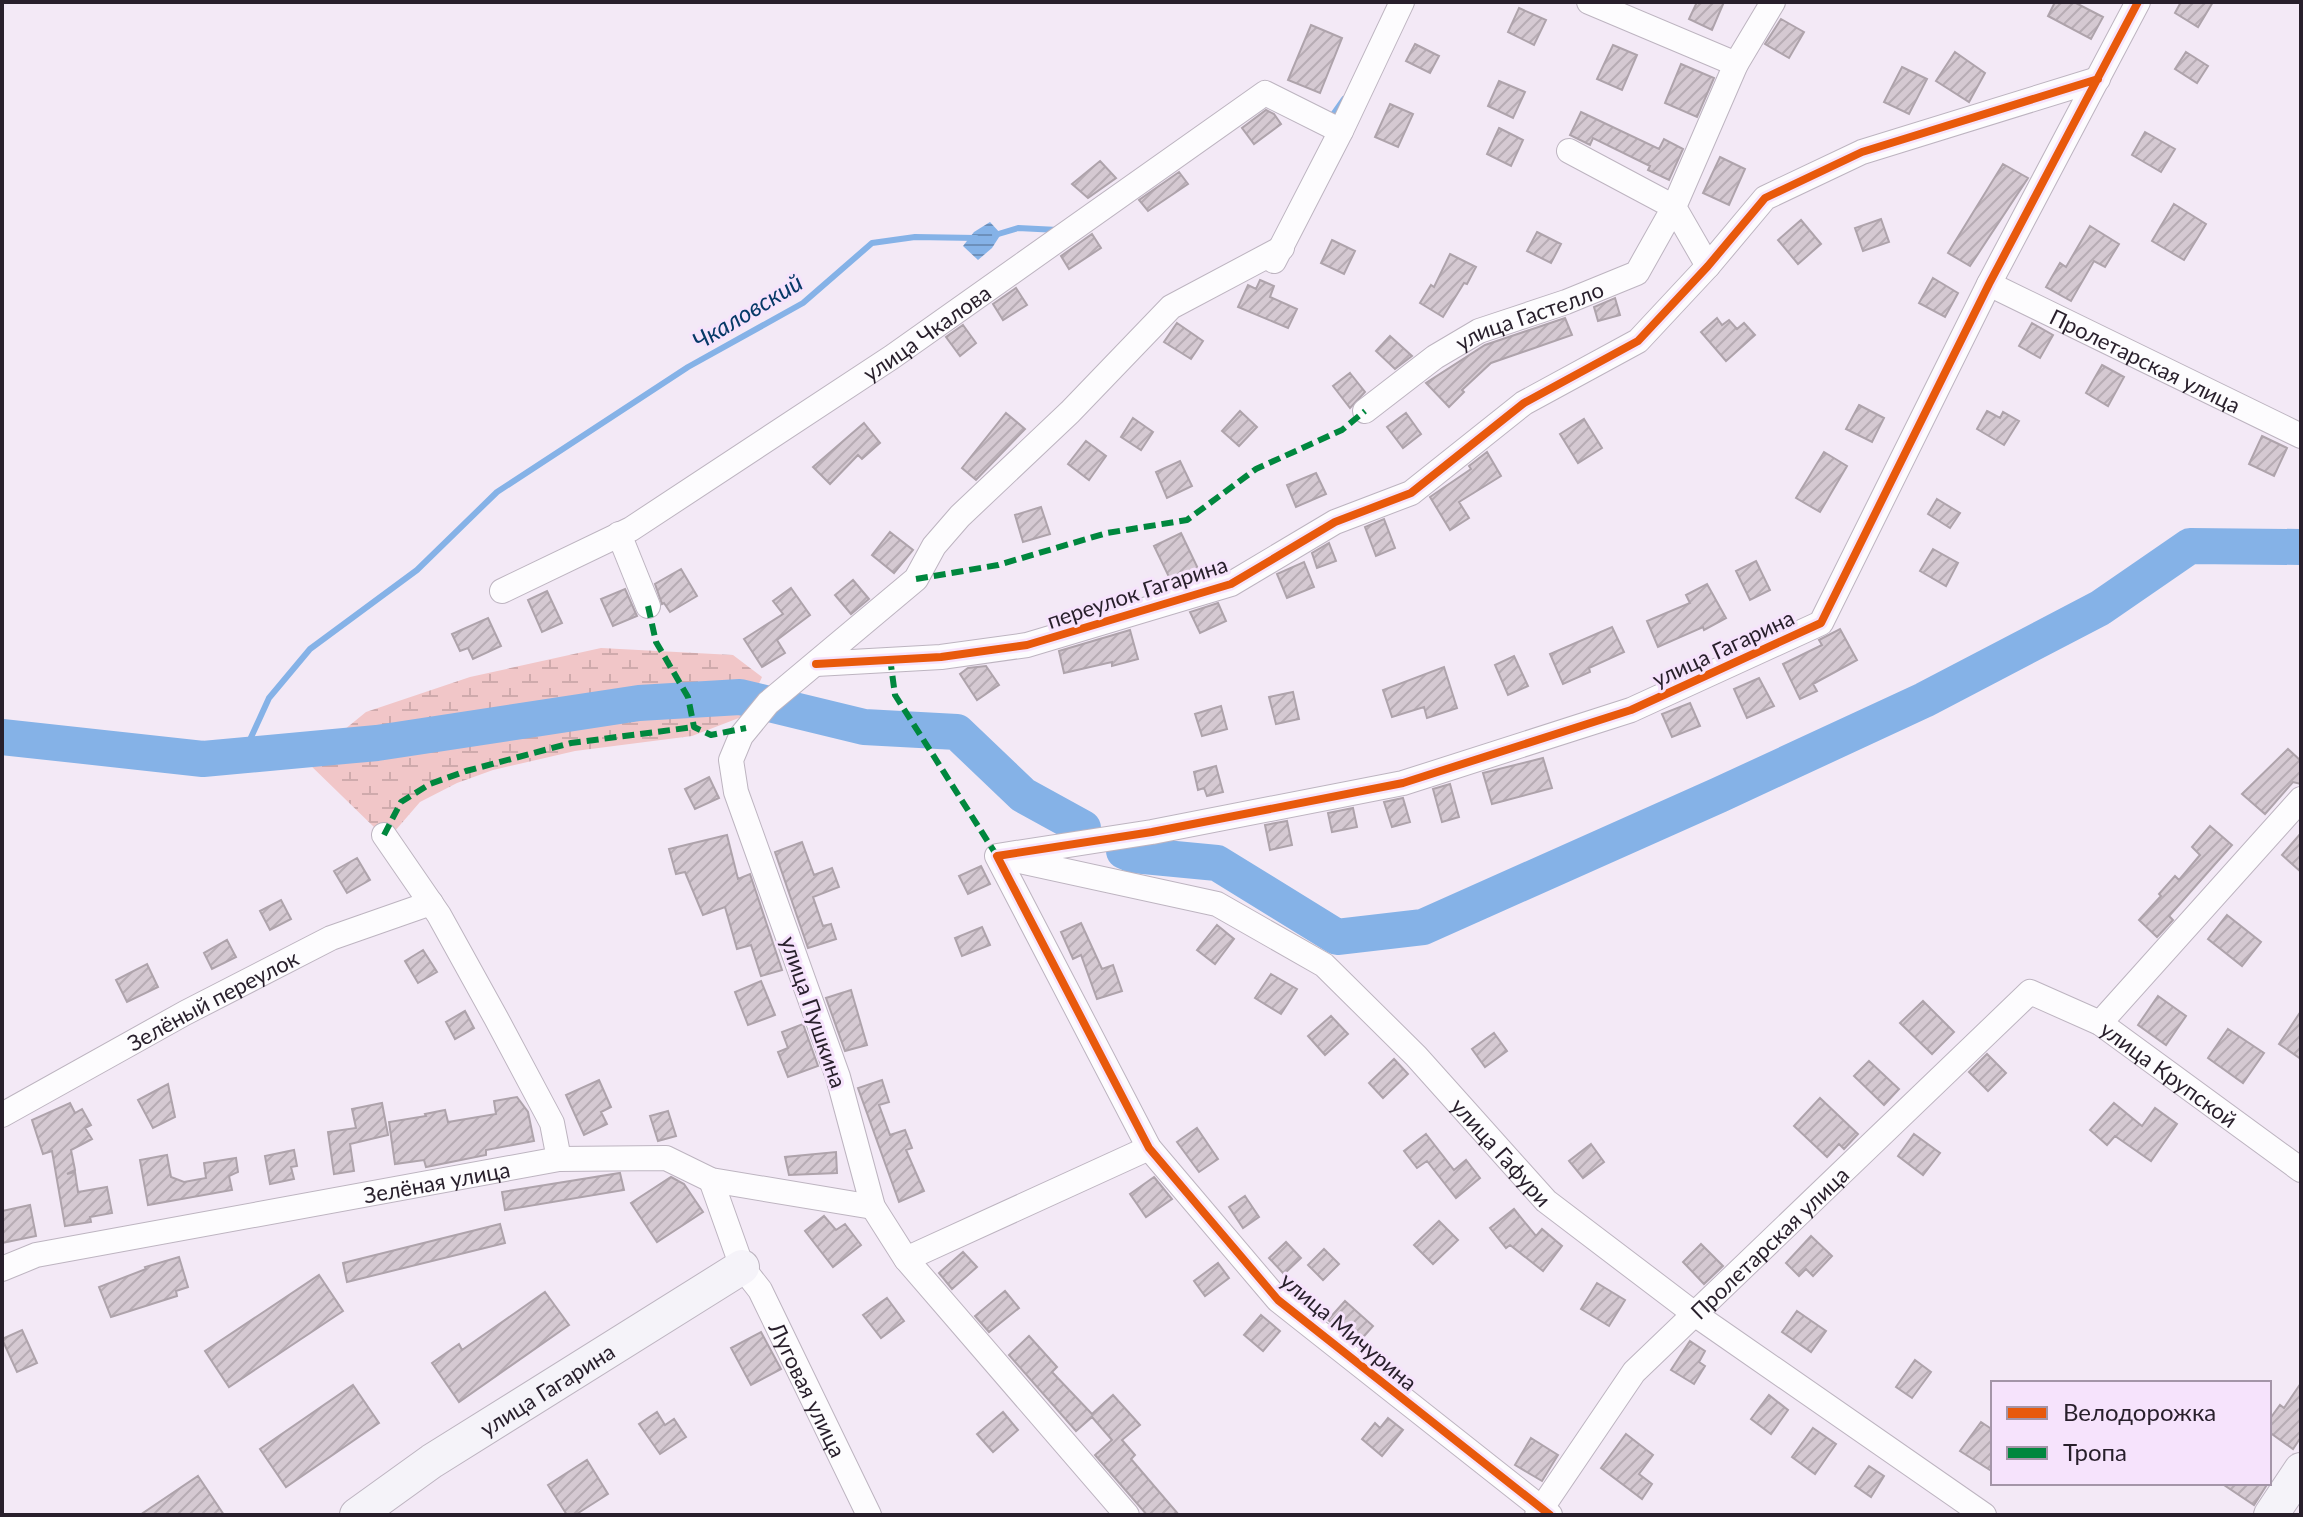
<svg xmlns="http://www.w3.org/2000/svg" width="2303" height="1517" viewBox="0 0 2303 1517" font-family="Lato,sans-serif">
<defs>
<pattern id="wetland-marsh" width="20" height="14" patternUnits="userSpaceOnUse" patternTransform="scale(2)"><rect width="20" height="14" fill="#f1c6c8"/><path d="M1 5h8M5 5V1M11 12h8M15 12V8" fill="none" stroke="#cfaaac"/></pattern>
<pattern id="water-rules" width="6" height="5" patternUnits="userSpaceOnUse" patternTransform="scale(2)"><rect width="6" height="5" fill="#85b2e7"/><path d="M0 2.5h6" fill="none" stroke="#6d90bb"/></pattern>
<pattern id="building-hatch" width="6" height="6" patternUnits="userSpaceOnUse" patternTransform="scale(2)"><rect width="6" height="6" fill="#d5c9d2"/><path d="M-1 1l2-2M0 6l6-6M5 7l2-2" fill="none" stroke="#b7acb4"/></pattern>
</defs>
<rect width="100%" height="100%" fill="#f3e9f6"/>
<!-- wetland -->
<path fill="url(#wetland-marsh)" d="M601,648l132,7 29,22 -18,39 -52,20 -117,15 -82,19 -36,13 -37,19 -26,30 -18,-3 -70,-68 60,-49 104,-35z"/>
<!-- water -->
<path fill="url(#water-rules)" d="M990,222l11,12 -9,14 -14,12 -15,-14 11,-14z"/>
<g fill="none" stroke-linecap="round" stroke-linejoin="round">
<!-- stream -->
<path stroke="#85b2e7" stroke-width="6" d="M1328,116h4l12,-17
M995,235l23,-7 40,2
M243,755l26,-57 41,-49 107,-79 80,-78 191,-125 115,-64 69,-60 43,-6 61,1"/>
<!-- river -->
<path stroke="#85b2e7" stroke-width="36" d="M2,737l201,22 174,-16 262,-40 101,-6 124,30 93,5 66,63 60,33
M1124,851l9,4 84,8 120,74 86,-10 296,-132 205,-95 176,-92 90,-62 111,1"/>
</g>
<!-- building -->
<path fill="url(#building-hatch)" stroke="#aea3ab" stroke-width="2" d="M1697,2h27l-12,28 -23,-11z
M2055,2h19l29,15 -12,22 -43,-23z
M2181,2h32l-15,25 -23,-14z
M1519,8l27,12 -12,25 -26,-13z
M1781,19l23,13 -15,26 -24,-14z
M1311,25l31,13 -22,55 -32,-13z
M1415,44l24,12 -9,17 -24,-12z
M1613,45l24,10 -15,35 -25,-11z
M1955,52l30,21 -16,29 -33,-21z
M2186,52l22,14 -11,17 -22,-14z
M1681,64l33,14 -17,39 -32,-14z
M1902,67l25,12 -18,35 -25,-12z
M1499,81l26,11 -12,26 -25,-12z
M1390,104l23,10 -15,33 -23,-10z
M1266,110l8,4 7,10 -27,20 -12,-16z
M1581,112l78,37 5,-10 19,10 -14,31 -21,-10 2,-4 -57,-28 -3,7 -20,-10z
M1499,128l24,12 -12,26 -24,-12z
M2145,132l30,17 -14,23 -29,-17z
M1720,157l25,12 -16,36 -26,-12z
M1100,161l16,17 -28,20 -16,-14z
M2003,164l25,14 -58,88 -22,-13z
M1179,172l9,12 -40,27 -9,-11z
M2174,204l32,20 -22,36 -32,-19z
M1881,219l8,23 -26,9 -8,-23z
M1801,220l20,24 -23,20 -20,-24z
M2090,226l29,18 -14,23 -11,-6 -23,40 -25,-14 14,-24 6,4z
M1537,232l24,12 -10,19 -24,-12z
M1092,234l9,14 -32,21 -8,-13z
M1332,240l23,11 -11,23 -23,-11z
M1450,254l26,13 -9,17 -3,-1 -21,34 -23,-14 11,-18 3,2z
M1933,278l25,15 -13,24 -26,-14z
M1260,280l14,6 -4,11 27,12 -9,19 -50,-21 10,-22 8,4z
M1016,288l11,17 -24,15 -10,-16z
M1615,298l5,17 -22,6 -4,-14z
M1565,318l7,17 -81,28 -29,27 2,2 -15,15 -23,-24 59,-38z
M1717,318l5,7 7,-5 8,9 7,-6 11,12 -29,26 -25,-29z
M1177,323l26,18 -12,18 -27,-17z
M2032,323l21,12 -13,23 -21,-12z
M963,325l13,18 -16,13 -14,-19z
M1390,336l22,20 -17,13 -19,-18z
M2102,365l22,12 -16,29 -22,-13z
M1350,373l15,19 -15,16 -17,-22z
M1859,405l25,13 -12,24 -26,-13z
M1240,411l17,16 -18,19 -17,-15z
M1987,411l13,7 3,-6 16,9 -15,24 -27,-16z
M1006,413l19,16 -49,51 -14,-12z
M1406,413l15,21 -18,14 -16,-21z
M1133,418l20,14 -12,18 -20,-13z
M1584,419l18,29 -24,15 -18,-29z
M864,423l16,20 -18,16 -4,-4 -28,29 -17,-17z
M2262,436l25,12 -13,28 -25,-12z
M1086,441l20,15 -17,24 -21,-16z
M1487,452l14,24 -42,26 10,16 -19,12 -20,-33 41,-28 -2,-3z
M1824,452l23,14 -27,46 -24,-14z
M1180,461l12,25 -25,12 -11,-26z
M1316,473l10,21 -30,13 -9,-22z
M1937,499l23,14 -10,15 -22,-14z
M1041,507l9,27 -27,8 -8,-27z
M1384,519l11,29 -19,8 -11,-29z
M890,532l23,18 -19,23 -22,-18z
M1181,533l21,44 -24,7 -3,-7 -5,2 -16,-33z
M1329,543l7,18 -19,7 -5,-15z
M1933,549l25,14 -12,23 -26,-15z
M1756,561l14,29 -20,10 -14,-29z
M1304,562l10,25 -27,11 -10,-24z
M681,569l16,27 -27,16 -6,-9 -2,1 -7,-20z
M853,580l16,19 -18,15 -16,-19z
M1707,584l19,34 -22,12 -1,-3 -45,20 -11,-26 43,-18 -4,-8z
M791,588l19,27 -33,25 8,13 -23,14 -18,-28 39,-25 -10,-13z
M625,589l12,27 -24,10 -12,-27z
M547,591l15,32 -20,9 -14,-32z
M1218,603l8,18 -26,12 -10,-21z
M488,618l13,28 -28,13 -5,-11 -8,3 -8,-17z
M1612,627l12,25 -35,16 1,4 -27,12 -13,-30z
M1840,629l17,31 -44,24 4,7 -17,8 -17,-35 39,-19 -3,-5z
M1130,630l8,29 -26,7v-4l-48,11 -5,-22z
M1514,656l14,30 -20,9 -13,-30z
M986,666l13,19 -22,15 -17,-26 8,-6z
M1444,667l13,41 -30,10 -3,-11 -32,10 -9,-27z
M1759,678l15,28 -27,12 -13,-29z
M1293,692l6,27 -23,5 -7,-27z
M1690,703l10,23 -28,11 -10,-23z
M1221,706l6,23 -25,7 -7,-22z
M2288,749l13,12v23l-8,-2 -28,32 -23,-20z
M1543,758l9,30 -60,16 -9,-31z
M1216,766l7,26 -16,4 -3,-8 -6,2 -4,-18z
M709,777l10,21 -24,11 -10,-20z
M1450,784l9,33 -17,5 -9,-33z
M1403,798l7,24 -18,5 -8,-25z
M1353,808l4,19 -25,5 -4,-19z
M1287,821l5,24 -22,5 -5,-25z
M2210,826l22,19 -63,71 4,4 -16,17 -18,-17 22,-24 -2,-2 16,-18 4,4 21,-25 -8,-8z
M2301,833v39l-19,-17z
M727,835l11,44 12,-5 32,96 -21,6 -10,-31 -14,4 -12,-42 -22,8 -18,-43 -9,2 -7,-25z
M802,842l12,33 18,-7 7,19 -26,10 10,29 8,-2 5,15 -28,9 -33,-96z
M357,858l13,22 -23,13 -13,-22z
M981,866l9,18 -22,10 -9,-18z
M281,900l10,19 -21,11 -10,-19z
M2227,915l34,27 -19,24 -34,-27z
M1081,923l21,46 11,-4 9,26 -25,8 -16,-44 -8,4 -12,-27z
M1217,925l17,14 -19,25 -18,-14z
M982,927l8,18 -28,11 -7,-18z
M227,940l9,17 -24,12 -8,-16z
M423,950l14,22 -19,11 -13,-22z
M147,964l11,23 -31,15 -11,-22z
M1271,974l26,15 -16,25 -26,-16z
M761,981l14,34 -27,10 -13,-33z
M851,990l16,55 -22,6 -19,-53z
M2158,996l28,20 -20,29 -28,-20z
M1923,1001l31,31 -22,22 -32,-31z
M465,1011l9,17 -19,11 -9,-17z
M2301,1011v48l-22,-15z
M1331,1016l17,18 -23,21 -17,-19z
M803,1024l15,42 -30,11 -10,-25 10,-4 -6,-16z
M2228,1029l36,24 -21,30 -35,-25z
M1494,1033l13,18 -22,16 -13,-18z
M1987,1054l19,19 -18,18 -19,-19z
M1394,1059l14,15 -25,24 -14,-15z
M1869,1061l30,28 -15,16 -30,-29z
M599,1080l12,27 -10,5 6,12 -23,11 -18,-40z
M882,1080l7,22 -10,3 11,30 15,-5 7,18 -6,2 18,41 -25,11 -41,-114z
M168,1084l7,33 -22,11 -15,-28z
M517,1097l11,15 6,29 -48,9v5l-60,12 -2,-7 -29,4 -6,-42 37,-6 -1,-2 20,-4 3,12 48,-8 -2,-13z
M1820,1098l38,36 -14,15 -5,-5 -12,13 -33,-31z
M70,1103l5,10 7,-4 9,16 -6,3 7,11 -21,11 4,20 -8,4 8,-2 3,20 29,-5 5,26 -22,4 1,5 -26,4 -13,-75 -9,3 -11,-34z
M382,1103l6,32 -38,9 4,27 -20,3 -6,-42 28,-4 -4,-19z
M2114,1103l28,23 13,-18 22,16 -26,37 -36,-25 -8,9 -17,-15z
M668,1111l8,25 -18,5 -8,-25z
M1197,1128l21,31 -19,13 -22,-30z
M1426,1134l28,36 12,-10 14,18 -24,20 -29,-37 -10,7 -13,-17z
M1914,1134l26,19 -17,22 -25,-19z
M1591,1144l13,18 -21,16 -14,-17z
M294,1150l3,16 -6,1 3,12 -24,5 -5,-28z
M836,1152l1,21 -48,2 -4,-18z
M167,1155l4,22 13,5 22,-4 -2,-15 32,-5 2,14 -9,4 3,14 -84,15 -8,-45z
M620,1173l4,17 -119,20 -3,-18z
M671,1177l13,7 19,28 -46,30 -26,-39z
M1154,1177l18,22 -26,18 -16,-23z
M1245,1196l14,21 -16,11 -14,-21z
M30,1205l6,31 -34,7v-32z
M1514,1209l22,27 6,-7 20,17 -19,25 -33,-26 -4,3 -16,-20z
M824,1216l12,14 9,-6 16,21 -28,22 -28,-36z
M1439,1221l19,19 -25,24 -19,-19z
M500,1224l5,19 -158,39 -4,-19z
M1811,1236l21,20 -19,20 -7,-7 -7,7 -13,-13z
M1286,1242l15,16 -17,16 -15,-16z
M1701,1244l22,22 -19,18 -21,-22z
M1324,1249l15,15 -16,16 -15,-15z
M963,1252l14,15 -25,22 -13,-16z
M179,1257l9,30 -12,4 1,5 -66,21 -12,-30 47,-18 -1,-2z
M1218,1263l11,15 -24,18 -11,-15z
M319,1275l24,36 -114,76 -24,-36z
M1597,1283l28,17 -16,26 -28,-17z
M1005,1291l14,17 -30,24 -14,-16z
M545,1292l24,33 -110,77 -27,-39 27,-19 3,6z
M887,1298l17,23 -23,17 -18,-23z
M1345,1301l28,25 -16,18 -29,-24z
M1797,1311l29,20 -15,21 -29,-20z
M1261,1315l19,16 -17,20 -19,-16z
M22,1330l15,33 -20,9 -15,-33z
M761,1332l20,37 -30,16 -20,-37z
M1029,1336l28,31 -5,5 40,42 21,-19 27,30 -18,15 13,15 -4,4 48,56h-32l-52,-60 17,-15 -20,-23 -16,14 -67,-76z
M1690,1341l15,10 -6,11 6,4 -11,18 -23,-14z
M1915,1360l16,12 -19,26 -16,-11z
M2301,1383v54l-8,12 -24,-17v-12l11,-15 4,3z
M353,1385l26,38 -93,64 -26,-38z
M1769,1395l19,15 -17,24 -20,-15z
M657,1412l8,13 9,-6 12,18 -26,17 -21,-30z
M1003,1412l15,18 -25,22 -16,-18z
M1388,1418l15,12 -21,26 -20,-17 13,-16 5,5z
M1981,1422l12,8v42l-33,-21z
M1813,1428l23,16 -21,30 -23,-17z
M1626,1434l27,21 -14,19 13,10 -10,15 -41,-31z
M1531,1438l27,17 -16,26 -27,-16z
M587,1460l21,34 -33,21h-8l-19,-30z
M1869,1466l15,10 -13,21 -16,-11z
M198,1476l26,39h-84z
M2221,1483h47l-14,22z"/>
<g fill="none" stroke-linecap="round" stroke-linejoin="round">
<defs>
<g id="street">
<path d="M1589,2l147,62"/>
<path d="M1274,261l67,-130 61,-129"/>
<path d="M1708,266l-34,-59 62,-143 37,-62"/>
<path id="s1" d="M1989,284l312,152"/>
<path id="s2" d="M1365,411l70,-54 44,-26 87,-29 71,-29 37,-66 -105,-56"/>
<path d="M619,534l29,72"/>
<path id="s3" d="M502,591l129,-62 261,-172 373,-264 76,38"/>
<path d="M816,664l125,-7 86,-12 204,-61 104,-62 76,-29 113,-90 114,-62 70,-75 57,-68 97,-46 236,-73"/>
<path d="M384,835l55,80 57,103 56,105 7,36"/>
<path id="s4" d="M1011,859l206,45 107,61 92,91 130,145 150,114 288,200"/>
<path d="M2100,1023l201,-224"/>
<path id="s5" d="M2,1115l183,-102 146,-75 100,-35"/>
<path id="s6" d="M711,1180l31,87 18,23 109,225"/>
<path d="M906,1259l-33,-52 -35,-130 -102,-285 -5,-32 10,-24 27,-33 148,-124 18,-33 26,-30 110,-104 101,-105 111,-59"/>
<path id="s7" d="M2,1269l34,-14 523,-96 107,-1 45,22 162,27"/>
<path d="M1127,1515l-221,-256 243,-111"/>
<path id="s8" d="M1537,1515l97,-143 396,-380 70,31 201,147"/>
<path d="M1550,1515l-272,-215 -129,-152 -152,-292 155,-24 251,-49 228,-73 190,-87 168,-339 149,-282"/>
</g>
<g id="secondary">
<path id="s9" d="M357,1515l75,-54 310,-194"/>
<path d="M2271,1515l30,-45"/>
</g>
</defs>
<!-- street casing -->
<use href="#street" stroke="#bdb4c0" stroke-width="26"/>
<!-- secondary casing -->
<use href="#secondary" stroke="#bdb4c0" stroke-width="36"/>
<!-- street -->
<use href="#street" stroke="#fdfcfe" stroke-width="24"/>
<!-- secondary -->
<use href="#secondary" stroke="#f5f3f9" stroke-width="34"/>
<!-- quiet -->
<path stroke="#00873e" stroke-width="6" stroke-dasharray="12 6" stroke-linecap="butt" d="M916,579l82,-14 109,-32 80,-13 69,-51 86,-39 23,-19
M648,606l8,36 32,55 6,30 17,8 35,-7
M890,658l5,37 102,161
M384,835l17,-33 29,-18 36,-13 105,-28 123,-16"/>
<defs>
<path id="cycleway" d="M816,664l125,-7 86,-12 204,-61 104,-62 76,-29 113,-90 114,-62 70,-75 57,-68 97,-46 236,-73
M1550,1515l-272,-215 -129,-152 -152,-292 155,-24 251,-49 228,-73 190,-87 168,-339 149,-282"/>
</defs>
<!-- cycleway casing -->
<use href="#cycleway" stroke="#f6e3fc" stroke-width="13"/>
<!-- cycleway -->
<use href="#cycleway" stroke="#e8590c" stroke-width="8"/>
</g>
<g text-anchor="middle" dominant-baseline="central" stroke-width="6" stroke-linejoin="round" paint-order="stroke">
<!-- street labels -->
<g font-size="22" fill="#281f2b" stroke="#f6e3fc">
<text stroke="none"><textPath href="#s2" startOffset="192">улица Гастелло</textPath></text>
<text stroke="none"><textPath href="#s3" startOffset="498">улица Чкалова</textPath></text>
<text stroke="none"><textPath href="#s1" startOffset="174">Пролетарская улица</textPath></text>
<text transform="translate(1137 592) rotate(-18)">переулок Гагарина</text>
<text transform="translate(1723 648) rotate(-25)">улица Гагарина</text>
<text stroke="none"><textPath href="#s5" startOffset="240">Зелёный переулок</textPath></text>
<text transform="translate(814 1012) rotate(71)">улица Пушкина</text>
<text stroke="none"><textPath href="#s8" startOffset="884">улица Крупской</textPath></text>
<text stroke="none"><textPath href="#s4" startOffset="592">улица Гафури</textPath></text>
<text stroke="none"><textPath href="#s7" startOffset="444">Зелёная улица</textPath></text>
<text stroke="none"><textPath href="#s8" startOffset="360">Пролетарская улица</textPath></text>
<text transform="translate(1349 1331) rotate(40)">улица Мичурина</text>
<text stroke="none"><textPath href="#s9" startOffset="228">улица Гагарина</textPath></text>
<text stroke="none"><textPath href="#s6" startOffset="232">Луговая улица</textPath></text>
</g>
<!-- water labels -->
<g font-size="24" font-style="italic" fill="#063967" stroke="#f6e3fc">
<text transform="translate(747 311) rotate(-31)">Чкаловский</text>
</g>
</g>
<!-- border -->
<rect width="2303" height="1517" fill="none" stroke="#281f2b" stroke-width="8"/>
<!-- legend -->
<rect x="1991" y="1381" width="280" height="104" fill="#f6e3fc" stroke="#a495a8" stroke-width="2"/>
<rect x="2007" y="1407" width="40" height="12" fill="#e8590c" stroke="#a495a8" stroke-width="2"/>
<text x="2063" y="1421" font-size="24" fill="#281f2b">Велодорожка</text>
<rect x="2007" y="1447" width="40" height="12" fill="#00873e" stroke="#a495a8" stroke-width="2"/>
<text x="2063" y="1461" font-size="24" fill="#281f2b">Тропа</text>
</svg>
